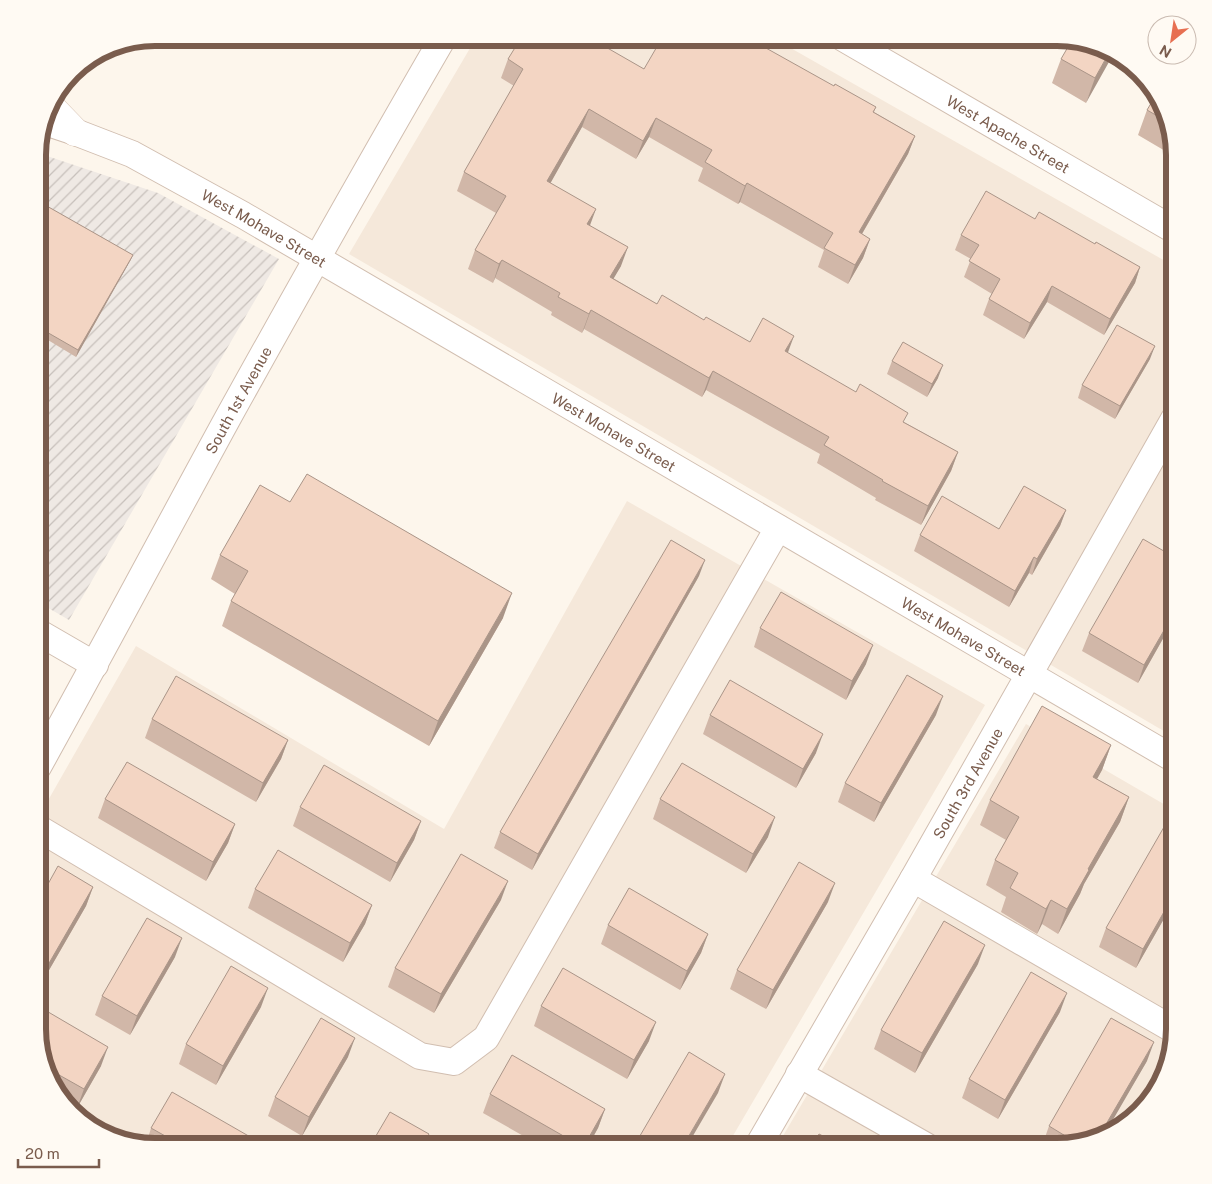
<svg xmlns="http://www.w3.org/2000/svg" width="1212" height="1184" viewBox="0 0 1212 1184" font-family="'Public Sans',sans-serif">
<defs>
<pattern id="industrial-furrows" width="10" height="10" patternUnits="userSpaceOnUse" patternTransform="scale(1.25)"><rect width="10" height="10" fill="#efe9e4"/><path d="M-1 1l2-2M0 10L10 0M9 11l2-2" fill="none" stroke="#c7c0bb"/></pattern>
</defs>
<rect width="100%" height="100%" fill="#fdf6ec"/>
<!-- residential -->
<path fill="#f5e8da" d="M476,38h297l401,228v471l-825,-483z
M627,501l358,204 -258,441h-572l-45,-9 -43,-30 -21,-34 -8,-44v-211l98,-172 308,183z
M1026,724l148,86v219l-9,45 -30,43 -34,21 -44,8h-280z"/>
<!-- industrial -->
<path fill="url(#industrial-furrows)" d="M38,153l120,40 121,66 -210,361 -31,-18z"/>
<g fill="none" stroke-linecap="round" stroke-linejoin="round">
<defs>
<g id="minor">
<path id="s1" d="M843,38l331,192"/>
<path id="s2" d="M45,122l30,10 57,22 111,61 931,544"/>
<path d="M38,632l57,33"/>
<path id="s3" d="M38,767c65,-117 128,-236 192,-353 70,-126 141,-252 213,-376"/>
<path d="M38,828l382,228 34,6 32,-24 292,-510"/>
<path d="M913,879l261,151"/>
<path d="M799,1074l127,72"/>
<path id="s4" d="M758,1146l155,-267 261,-460"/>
</g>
<path id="secondary" d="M49,105l26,27"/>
</defs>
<!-- minor casing -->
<use href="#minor" stroke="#d1beb0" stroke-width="28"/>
<!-- secondary casing -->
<use href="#secondary" stroke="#d6c0b0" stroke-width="29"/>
<!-- minor -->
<use href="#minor" stroke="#fff" stroke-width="26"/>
<!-- secondary -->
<use href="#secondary" stroke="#fff" stroke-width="28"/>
</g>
<!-- wall -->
<path fill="#d1b7a8" d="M1108,50l-22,53 -34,-20 9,-24z
M508,59l136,10 190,17 42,21 -2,5 41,24 -7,18 -46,80 8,5 -7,19 -15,26 -30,-17 6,-17 -84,-48 -2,2 -40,-23 5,-13 -54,-31 -13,22 -54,-32 -32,56 40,42 31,41 -8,12 44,26 47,16 46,22 38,11 116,69 54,30 -7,19 -30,54 -46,-25 1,-2 -59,-35 3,-9 -114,-64 -4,7 -118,-68 -2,4 -31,-18 1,-3 -57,-34 -2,5 -25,-14 7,-19 21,-37 -39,-22 7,-19 50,-86 -13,-8z
M1147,110l19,1 8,41 -2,3 -34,-20z
M38,201l95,54 -3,6 -54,96 -38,-23z
M1035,219l60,25 45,23 -5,16 -31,52 -57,-33 -23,37 -41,-24 6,-16 3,-5 -28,-17 7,-18 -16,-9 6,-15z
M1150,359l-35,60 -37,-21 4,-13z
M892,361l46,17 -11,19 -40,-23z
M290,502l213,116 -74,128 -207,-120 9,-25 4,-7 -24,-15 9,-24z
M1066,510l-6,16 -28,49 -3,-2 -20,34 -95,-56 6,-16 79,-6z
M1174,544v75l-36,64 -56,-32 7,-18 80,-79z
M699,576l-167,294 -38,-22 6,-16z
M760,628l106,36 -20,36 -92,-53z
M710,715l106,38 -20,35 -93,-54z
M936,715l-62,107 -36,-20 7,-19z
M152,719l136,21 -7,19 -25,43 -111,-64z
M1111,745l-9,25 -5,9 32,18 -9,25 -36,62 -4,10 -22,40 -16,-10 -5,10 -36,-22 5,-15 -20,-12 9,-25 11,-20 -26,-15 10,-25z
M105,799l130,25 -7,19 -22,38 -108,-63z
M660,799l108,38 -22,36 -93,-54z
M300,807l121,14 -7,19 -24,42 -97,-56z
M93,887l-7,19 -45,78 -3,-2v-80z
M255,889l117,16 -7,19 -22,38 -95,-54z
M501,900l-67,113 -46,-26 7,-19z
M1174,901l-38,67 -37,-21 7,-19z
M828,902l-62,107 -36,-20 7,-19z
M608,925l100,9 -7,19 -21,37 -79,-46z
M175,957l-45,78 -35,-20 7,-19z
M978,964l-63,109 -41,-24 7,-19z
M541,1006l108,35 -22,38 -93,-53z
M261,1007l-45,78 -37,-21 7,-20z
M1060,1012l-62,107 -36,-21 7,-19z
M38,1029l63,37 -24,42 -14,-8 -17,-27z
M348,1057l-46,79 -34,-20 7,-19z
M1147,1061l-46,77 -44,8h-15l7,-20z
M490,1094l115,15 -7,19 -10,18h-47l-58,-33z
M151,1128l115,18h-111l-9,-1z"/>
<!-- shaded-wall -->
<path fill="#aa9588" d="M1110,51l4,2 -28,50 9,-25z
M589,109l-7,18 -41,73 6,-19z
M656,118l-7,19 -13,22 7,-18z
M915,136l-7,18 -56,97 7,-19z
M747,183l-7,19 -2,2 7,-18z
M596,209l-7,19 -2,-4z
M870,239l-7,19 -15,26 7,-19z
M628,247l-7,19 -17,29 6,-18z
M133,255l-3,6 -54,96 2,-7z
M502,260l-7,18 -2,5 6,-19z
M1140,267l-5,16 -31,52 6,-16z
M1052,286l-5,16 -23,37 6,-16z
M591,310l-7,19 -2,4 7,-19z
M794,336l-7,19 -2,-4z
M1155,346l-5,13 -35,60 5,-13z
M943,365l-5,13 -11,19 5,-13z
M713,371l-7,19 -4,7 7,-19z
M958,452l-7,19 -30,54 7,-19z
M1066,510l-6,16 -28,49 5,-16z
M1034,557l-5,16 -20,34 6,-16z
M705,560l-6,16 -167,294 6,-16z
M512,593l-9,25 -74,128 9,-25z
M1174,613v6l-36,64 6,-18z
M873,645l-7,19 -20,36 6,-19z
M943,696l-7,19 -62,107 7,-19z
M823,734l-7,19 -20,35 7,-19z
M288,740l-7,19 -25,43 7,-19z
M1111,745l-9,25 -18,32 9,-25z
M1129,797l-9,25 -36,62 -4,10 -22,40 9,-25 21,-40z
M775,817l-7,20 -22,36 7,-19z
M421,821l-7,19 -24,42 7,-19z
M235,824l-7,19 -22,38 7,-19z
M508,881l-7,19 -67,113 7,-19z
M835,883l-7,19 -62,107 7,-19z
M93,887l-7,19 -45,78 7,-19z
M1174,894v7l-38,67 7,-19z
M1051,900l-9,24 -5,10 9,-25z
M372,905l-7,19 -22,38 7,-19z
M708,934l-7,19 -21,37 7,-19z
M182,938l-7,19 -45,78 7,-19z
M985,945l-7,19 -63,109 7,-20z
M268,988l-7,19 -45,78 7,-19z
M1067,993l-7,19 -62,107 7,-19z
M656,1022l-7,19 -22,38 7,-19z
M355,1038l-7,19 -46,79 7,-19z
M1154,1042l-7,19 -44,76 -5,1z
M108,1047l-7,19 -24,42 7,-19z
M725,1074l-7,19 -31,53h-4z
M605,1109l-7,19 -10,18h-4z
M429,1134l-4,12h-3z"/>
<!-- building -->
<path fill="#f3d5c3" stroke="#aa9588" d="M521,38h69l54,31 18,-31h86l86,48 1,-2 41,23 -3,5 42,24 -56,96 11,7 -15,26 -31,-17 9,-15 -86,-50 -2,3 -40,-24 7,-12 -56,-32 -13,23 -54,-32 -42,72 49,28 -9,15 41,23 -18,30 47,27 5,-9 42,25 2,-3 44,25 13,-24 31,18 -9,15 71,41 4,-8 48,29 -5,9 55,30 -30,54 -46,-25 1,-1 -59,-35 5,-8 -116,-66 -4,7 -118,-68 -2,4 -31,-17 2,-4 -58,-33 -3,4 -24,-14 31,-54 -42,-24 59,-103 -15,-10z
M1072,40l36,10 2,1 -15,27 -34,-19z
M1156,95l10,16 2,11 -21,-12z
M986,191l49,28 4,-7 56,32 1,-2 44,25 -30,52 -58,-33 -22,37 -41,-24 11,-20 -31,-18 10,-16 -18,-10z
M38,201l95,54 -55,95 -40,-23z
M1117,325l38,21 -35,60 -38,-21z
M903,342l40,23 -11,19 -40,-23z
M307,474l205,119 -74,128 -207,-120 17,-30 -28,-16 40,-70 30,17z
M1024,486l42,24 -29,49 -3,-2 -19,34 -95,-56 22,-39 57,33z
M1143,539l26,15 5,-10v69l-30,52 -55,-32z
M671,540l34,20 -167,294 -38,-22z
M781,592l92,53 -21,36 -92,-53z
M907,675l36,21 -62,107 -36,-20z
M176,676l112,64 -25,43 -111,-64z
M730,680l93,54 -20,35 -93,-54z
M1042,706l69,39 -18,32 36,20 -41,72 1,1 -22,39 -16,-9 -5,9 -36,-21 8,-15 -23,-13 24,-43 -29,-17z
M127,762l108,62 -22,38 -108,-63z
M682,763l93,54 -22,37 -93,-55z
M324,765l97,56 -24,42 -97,-56z
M1168,820l6,4v70l-31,55 -37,-21z
M278,850l94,55 -22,38 -95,-54z
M461,854l47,27 -67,113 -46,-26z
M799,862l36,21 -62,107 -36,-20z
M58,866l35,21 -45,78 -10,-6v-57z
M629,888l79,46 -21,37 -79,-46z
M147,918l35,20 -45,78 -35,-20z
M944,921l41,24 -63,108 -41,-23z
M231,966l37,22 -45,78 -37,-22z
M563,968l93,54 -22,38 -93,-54z
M1031,972l36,21 -62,107 -36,-21z
M38,1006l70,41 -24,42 -39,-22 -7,-38z
M321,1018l34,20 -46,79 -34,-20z
M1111,1018l43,24 -56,96 -21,5 -28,-17z
M689,1052l36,22 -42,72h-49z
M512,1055l93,54 -21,37h-3l-91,-52z
M172,1092l94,54h-83l-32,-18z
M390,1112l39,22 -7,12h-52z
M819,1134l23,12h-30z"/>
<g text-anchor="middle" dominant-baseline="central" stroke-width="4.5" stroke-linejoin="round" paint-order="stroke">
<!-- street labels -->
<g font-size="15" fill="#7a5c4d" stroke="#fffaf3">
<text stroke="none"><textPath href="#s1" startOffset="191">West Apache Street</textPath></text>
<text stroke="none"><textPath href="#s2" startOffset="244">West Mohave Street</textPath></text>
<text stroke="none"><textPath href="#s3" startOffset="418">South 1st Avenue</textPath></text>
<text stroke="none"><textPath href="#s2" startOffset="649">West Mohave Street</textPath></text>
<text stroke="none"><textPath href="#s2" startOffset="1054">West Mohave Street</textPath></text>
<text stroke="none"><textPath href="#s4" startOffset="419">South 3rd Avenue</textPath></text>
</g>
</g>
<!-- crop -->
<path d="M0 0H1212V1184H0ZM155 46H1057A109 109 0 0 1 1166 155V1029A109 109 0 0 1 1057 1138H155A109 109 0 0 1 46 1029V155A109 109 0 0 1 155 46Z" fill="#fffaf3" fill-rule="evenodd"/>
<path fill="none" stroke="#7a5c4d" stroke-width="6" d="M155 46H1057A109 109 0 0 1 1166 155V1029A109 109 0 0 1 1057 1138H155A109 109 0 0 1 46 1029V155A109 109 0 0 1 155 46Z"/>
<!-- north arrow -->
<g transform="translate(1172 40) rotate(210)"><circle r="24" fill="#fffaf3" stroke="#cabbb1"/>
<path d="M0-4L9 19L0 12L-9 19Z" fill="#e76f51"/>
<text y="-8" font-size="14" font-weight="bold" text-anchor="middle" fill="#7a5c4d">N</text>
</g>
<!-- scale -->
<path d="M18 1159v8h81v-8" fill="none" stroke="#7a5c4d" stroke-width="2.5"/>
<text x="25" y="1159" font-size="15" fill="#7a5c4d" stroke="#fffaf3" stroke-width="4" paint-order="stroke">20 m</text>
</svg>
